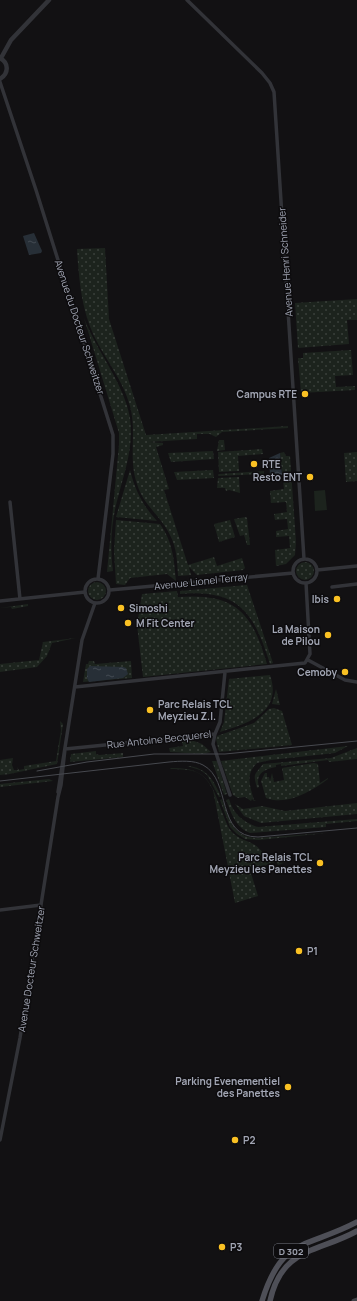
<svg xmlns="http://www.w3.org/2000/svg" width="357" height="1301" viewBox="0 0 357 1301" font-family="Manrope,sans-serif">
<defs>
<pattern id="grass-dots" width="8" height="8" patternUnits="userSpaceOnUse"><rect width="8" height="8" fill="#1c231d"/><path d="M2 2h.1M6 6h.1" fill="none" stroke="#3a403b" stroke-width="1.8" stroke-linecap="round"/></pattern>
<pattern id="water-ripples" width="26" height="14" patternUnits="userSpaceOnUse"><rect width="26" height="14" fill="#272f37"/><path d="M2 4q2-2 4 0t4 0M15 11q2-2 4 0t4 0" fill="none" stroke="#434a52"/></pattern>
</defs>
<rect width="100%" height="100%" fill="#121113"/>
<!-- grass -->
<path fill="url(#grass-dots)" d="M105,248l4,71 37,116 142,-9v2l-66,4 -6,5 -6,-3h-13v5l-48,3 14,1v2l-7,2 13,42 -5,1 24,75 26,-8 3,9 25,-8 3,10 -2,2 -46,5 -8,-8 2,8 -13,1c-1,-14 -1,-28 -8,-41 -9,-19 -27,-30 -33,-51 -9,-25 0,-52 -7,-78 -7,-26 -25,-47 -36,-70 -13,-28 -15,-57 -17,-87z
M357,299v21h-10l2,24 -51,4 -3,-45z
M84,318c13,34 40,65 46,100 4,30 -6,55 -13,83 -6,23 -7,47 -4,70l-6,1 12,-127v-12z
M351,350l2,25 -18,1 1,11 19,-1v4l-54,3 -3,-35h5v-5z
M219,440h5l1,10 -8,1z
M262,449l1,5 -25,2 1,15 -20,1 -1,-20z
M213,451l1,8 -43,3 -3,-9z
M284,452l2,4h4l6,86 -1,13 -9,9 -10,2 -1,-16 15,-2 -1,-12 -13,1v-6l12,-2 -1,-10 -12,1 -1,-6 13,-2 -1,-10 -15,1 -1,-12 14,-2 -4,-36z
M357,452v29l-11,1 -2,-29z
M130,470c5,20 13,36 27,51l-41,-4z
M213,470l1,8 -37,2 -3,-8z
M264,471v3l-46,2 1,-2z
M218,478l21,-1 1,16 -11,-3 -3,1 -1,-3h-8z
M246,517l1,1 3,27h-3l-3,-10 -4,1 -6,-17z
M116,520l44,4c13,18 14,36 16,57l-9,-7 -37,4 -5,7 -9,-1 -2,-33z
M230,520l5,17 -16,5 -5,-18z
M296 571a9 9 0 1 1 18 0a9 9 0 1 1-18 0Z
M88 591a9 9 0 1 1 18 0a9 9 0 1 1-18 0Z
M247,585l26,78 -3,1c-16,-52 -32,-75 -90,-70v-3z
M177,591l1,6c56,-4 74,14 89,67l-124,13 -6,-52 5,-31z
M28,604v2l-16,3 -1,-2 -11,1z
M76,638l-24,5 -5,13 -10,11 -37,5v-8l39,-4 4,-18z
M89,661h5l1,3 36,-3 1,17 -49,4 3,-18h2z
M270,675c13,38 -22,48 -50,57l4,-10 5,-43z
M276,689l4,16 -8,-1z
M274,708l8,3 10,34 -73,7 -3,-13 1,-3 37,-13 15,-14z
M60,721l3,3 -6,40 -57,12 8,-2 -8,1v-15l13,-2 -1,7 2,5h4l-1,-3 2,3 5,-1v-3l32,-5 5,-31z
M191,740l11,4 9,8 -8,2 -33,-2 -1,-4 14,-2 -1,-4z
M348,746l-13,7 -64,7 -14,3c-12,12 -7,23 -3,37h2l-2,1 -2,-2 -1,2 -6,-4 -7,1 -5,-3 -12,-34z
M357,748v11l-28,3 -1,-2 -47,6v-2l-5,1v2c-12,2 -21,7 -17,20l-2,1c-4,-15 -3,-12 6,-24l68,-6z
M96,751v3l3,1 24,-2v4l-53,5 1,-8z
M212,761h5l10,33 -3,1z
M314,763l4,1 2,19 8,-5v1c-18,13 -41,27 -62,19l-5,-17 4,-8h2v4h2l1,4 2,-8 2,9 10,-2 -2,-12z
M187,766c19,1 27,14 34,31h-2l-12,-22 -7,-5z
M170,768c36,-1 41,13 52,44 3,7 5,14 9,19 7,8 15,9 24,14 3,2 6,6 9,8 6,3 17,4 24,5l1,3 -11,4 -2,-3 -26,8 8,26 -23,7 -22,-113c-11,-21 -20,-20 -42,-21z
M49,779l4,2 -53,6v-3z
M222,799c7,19 11,38 34,39l71,-5 -68,7 -14,-1 -8,-5 -7,-7 -10,-27z
M229,799c4,15 15,24 29,28l99,-8v2l-31,3v3l-76,6c-15,-6 -18,-19 -24,-33z
M357,803v11l-96,9 -17,-7 -9,-12 8,5 19,-3 23,5z"/>
<!-- garden -->
<path fill="#1c231d" d="M325,490l2,20 -12,1 -1,-20z"/>
<!-- water -->
<path fill="url(#water-ripples)" d="M34,233l8,18 -1,2 -12,2 -6,-19z
M280,453l2,22h-12l-1,-17z
M90,666l33,1 3,1 2,6 -5,4 -34,4 -2,-4v-9z"/>
<g fill="none" stroke-linecap="round" stroke-linejoin="round">
<!-- minor -->
<path stroke="#323338" stroke-width="3.5" d="M187,0l75,73 8,10 4,9 30,467
M0,82l36,108 77,245v19l-15,125
M10,502l10,97
M293 571a12 12 0 1 1 24 0a12 12 0 1 1-24 0Z
M317,570l40,-4
M85 591a12 12 0 1 1 24 0a12 12 0 1 1-24 0Z
M332,587l25,-3
M110,590l183,-17
M0,601l85,-9
M308,660l37,20 12,2
M75,687l230,-24 5,-9 -4,-71
M215,734l-2,10 17,51
M65,749l150,-15 5,-12 5,-50
M58,792l24,-152 13,-37
M0,910l41,-5
M0,1140l20,-102 38,-241 3,-12 4,-36"/>
<!-- tertiary -->
<path stroke="#323338" stroke-width="4.5" d="M0,58c9,5 9,15 0,21
M1,58l10,-18 38,-40"/>
<!-- secondary -->
<path stroke="#404248" stroke-width="5" d="M354,1301l3,-1"/>
<!-- primary -->
<path stroke="#4e4f57" stroke-width="5.5" d="M262,1301c20,-65 44,-52 95,-79
M270,1301c12,-54 47,-48 87,-70"/>
<!-- tram -->
<path stroke="#47494f" stroke-width="1" d="M37,771l50,-9 67,-8h71l132,-13
M0,781l169,-19c11,-1 25,-2 34,3 29,15 12,72 55,72l99,-9"/>
</g>
<!-- markers -->
<g fill="#fac123" stroke="#0d0c0e" stroke-width="1.5">
<circle cx="305" cy="394" r="4"/>
<circle cx="254" cy="464" r="4"/>
<circle cx="310" cy="477" r="4"/>
<circle cx="337" cy="599" r="4"/>
<circle cx="121" cy="608" r="4"/>
<circle cx="128" cy="623" r="4"/>
<circle cx="328" cy="635" r="4"/>
<circle cx="345" cy="672" r="4"/>
<circle cx="150" cy="710" r="4"/>
<circle cx="320" cy="863" r="4"/>
<circle cx="299" cy="951" r="4"/>
<circle cx="288" cy="1087" r="4"/>
<circle cx="235" cy="1140" r="4"/>
<circle cx="222" cy="1247" r="4"/>
</g>
<g text-anchor="middle" dominant-baseline="central" stroke-width="3" stroke-linejoin="round" paint-order="stroke">
<!-- shield labels -->
<rect fill="#0d0c0e" stroke="#757882" stroke-width="1" x="274" y="1244" width="34" height="14" rx="3"/>
<g font-size="9" font-weight="bold" fill="#a2a6b4">
<text x="291" y="1251">D 302</text>
</g>
<!-- street labels -->
<g font-size="10" fill="#a2a6b4" stroke="#0d0c0e">
<text transform="translate(285 262) rotate(-94)">Avenue Henri Schneider</text>
<text transform="translate(80 327) rotate(72)">Avenue du Docteur Schweitzer</text>
<text transform="translate(201 581) rotate(-6)">Avenue Lionel Terray</text>
<text transform="translate(159 739) rotate(-6)">Rue Antoine Becquerel</text>
<text transform="translate(31 969) rotate(-81)">Avenue Docteur Schweitzer</text>
</g>
<!-- poi labels -->
<g font-size="10" font-weight="bold" fill="#a2a6b4" stroke="#0d0c0e" text-anchor="end">
<text x="297" y="394">Campus RTE</text>
<text x="262" y="464" text-anchor="start">RTE</text>
<text x="302" y="477">Resto ENT</text>
<text x="329" y="599">Ibis</text>
<text x="129" y="608" text-anchor="start">Simoshi</text>
<text x="136" y="623" text-anchor="start">M Fit Center</text>
<text x="320" y="629">La Maison<tspan x="320" dy="12">de Pilou</tspan></text>
<text x="337" y="672">Cemoby</text>
<text x="158" y="704" text-anchor="start">Parc Relais TCL<tspan x="158" dy="12">Meyzieu Z.I.</tspan></text>
<text x="312" y="857">Parc Relais TCL<tspan x="312" dy="12">Meyzieu les Panettes</tspan></text>
<text x="307" y="951" text-anchor="start">P1</text>
<text x="280" y="1081">Parking Evenementiel<tspan x="280" dy="12">des Panettes</tspan></text>
<text x="243" y="1140" text-anchor="start">P2</text>
<text x="230" y="1247" text-anchor="start">P3</text>
</g>
</g>
</svg>
